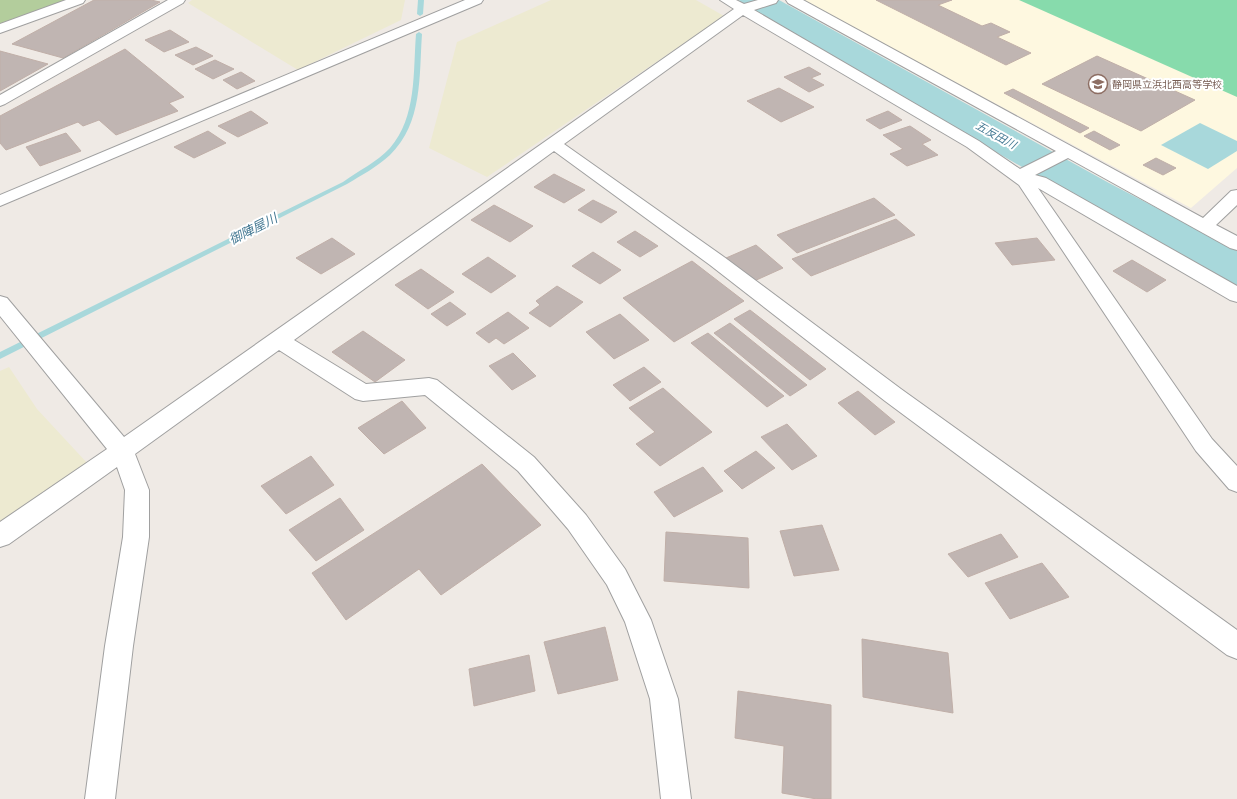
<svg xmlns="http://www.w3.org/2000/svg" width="1237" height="799" viewBox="0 0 1237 799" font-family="'DM Sans','Noto Sans JP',sans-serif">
<rect width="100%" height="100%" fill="#efeae5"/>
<!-- education -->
<path fill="#fef8e0" d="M802,0h435v168l-46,40z"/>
<!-- farmland -->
<path fill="#edead1" d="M192,0h213l-4,20 -103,50 -110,-67z
M551,0h145l28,16 -237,161 -58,-29 28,-106z
M9,367l28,42 52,56 -89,67v-161z"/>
<!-- forest -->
<path fill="#b3cd9c" d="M0,0h70l-70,27z"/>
<!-- pitch -->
<path fill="#87dbac" d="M1019,0h218v97z"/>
<!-- water -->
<path fill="#a8d8db" d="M1200,123l37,18v10l-29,18 -47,-24z"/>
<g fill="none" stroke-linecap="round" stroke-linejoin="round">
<!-- stream -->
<path fill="#a8d8db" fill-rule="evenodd" d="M418,0h6l-1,14 -3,2 -3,-2z
M419,32l3,2c-3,42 1,89 -32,121 -13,12 -28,20 -43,29l-347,175v-7l343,-170c15,-11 34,-20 47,-34 27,-31 23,-76 26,-114z"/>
<!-- river -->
<path fill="#a8d8db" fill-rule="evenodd" d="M739,0h40l330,183 128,67v35l-17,-4 -476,-274z"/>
</g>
<!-- building -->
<path fill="#c0b5b2" stroke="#c0afa8" d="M94,0h57l9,2 -97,56 -51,-14z
M876,0h76l-14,5 44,21 9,-3 19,9 -13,5 34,16 -25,12z
M170,30l19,12 -25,10 -19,-12z
M196,47l17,9 -20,9 -18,-10z
M125,49l59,48 -15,6 9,8 -62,24 -17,-15 -16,6 -5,-4 -72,28 -6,-7v-27z
M0,51l48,13 -48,27z
M1097,56l98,44 -54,31 -99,-47z
M215,60l19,9 -21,10 -18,-10z
M809,67l12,7 -10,4 13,7 -15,7 -25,-15z
M241,72l14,9 -18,8 -14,-9z
M779,88l35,19 -33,15 -34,-21z
M1013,89l76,39 -9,5 -76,-40z
M251,111l17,12 -30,14 -20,-11z
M888,111l14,9 -22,9 -14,-9z
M910,126l21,14 -9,4 16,11 -31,11 -17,-12 13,-5 -20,-14z
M208,131l18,12 -32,15 -20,-11z
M1094,131l26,14 -10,5 -26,-14z
M66,133l15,18 -41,15 -14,-19z
M1156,158l20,10 -13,7 -20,-10z
M554,174l31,16 -21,13 -30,-16z
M874,198l21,17 -98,38 -20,-18z
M593,200l24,12 -16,11 -23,-13z
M494,205l39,21 -23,16 -39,-22z
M896,219l19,16 -104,41 -19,-17z
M635,231l23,15 -18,11 -23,-15z
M332,238l23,16 -34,20 -25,-16z
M1037,238l18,22 -43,5 -17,-22z
M756,245l27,23 -31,14 -26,-24z
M593,252l28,18 -21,14 -28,-18z
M488,257l28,19 -25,17 -29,-19z
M1132,260l34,20 -19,12 -34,-21z
M692,261l52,40 -70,41 -51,-44z
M421,269l33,23 -26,17 -33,-24z
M557,286l26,16 -33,25 -21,-14 11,-8 -4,-4z
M450,302l16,12 -19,12 -16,-12z
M750,310l76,59 -16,11 -76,-61z
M508,312l21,16 -25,16 -8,-6 -7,5 -13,-10z
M620,314l29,26 -35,19 -28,-27z
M730,323l77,62 -17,11 -76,-63z
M363,331l42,29 -30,22 -43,-30z
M708,333l76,63 -17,11 -76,-64z
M513,353l23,23 -24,14 -23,-24z
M644,367l17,15 -31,19 -17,-16z
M663,388l49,44 -52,34 -24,-22 19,-12 -26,-24z
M858,391l37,31 -20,13 -37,-32z
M402,401l24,27 -42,26 -26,-26z
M787,424l30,32 -25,14 -31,-33z
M756,451l19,17 -33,21 -18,-18z
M311,456l23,29 -48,29 -25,-28z
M482,464l59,61 -100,70 -22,-26 -73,51 -34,-47z
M703,467l20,24 -49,26 -20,-25z
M340,498l24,32 -48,31 -27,-31z
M822,525l17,45 -45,6 -14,-45z
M666,532l82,6 1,50 -85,-7z
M1001,534l17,23 -50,20 -20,-23z
M1042,563l27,34 -59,22 -25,-36z
M605,627l13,53 -60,14 -14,-52z
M862,639l86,14 5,60 -90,-16z
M529,655l6,36 -61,15 -5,-37z
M738,691l93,14v94h-14l-35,-6 2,-47 -49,-8z"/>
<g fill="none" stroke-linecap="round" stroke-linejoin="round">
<defs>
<path id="minor" d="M66,0h19l-2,3 -83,30v-9z
M168,0h17l-2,3 -178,101 -5,2v-11z
M465,0h18l-2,3 -481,203v-11z
M720,0h16l8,4 14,-4h20l-2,3 -22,7 225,131 41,28 36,-18 -268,-148 -2,-3h17l400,218 28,-27 6,-1v15l-21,20 21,11v14l-7,-2 -162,-90 -33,17 11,3 191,108v16l-7,-2 -192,-112 174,251 25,27v26l-8,-3 -33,-38 -177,-266 -52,-38 -224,-132 -179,129 160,113 177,132 336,241v29l-10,-4 -342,-254 -175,-136 -156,-114 -260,189 72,44 63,-6 8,2 97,77 52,58 39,54 26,51 27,79 13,100h-30l-11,-100 -25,-77 -18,-37 -39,-56 -50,-58 -93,-76 -62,6 -8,-2 -76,-49 -144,104 14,36v47l-16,109 -18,153h-30l20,-153 18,-109 2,-47 -8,-23 -108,77 -9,3v-25l107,-73 -107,-133v-20l7,2 117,139 610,-428z"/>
</defs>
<!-- minor casing -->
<use href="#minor" stroke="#a0a0a0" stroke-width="2"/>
<!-- minor -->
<use href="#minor" fill="#fff" fill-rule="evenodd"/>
</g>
<!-- icons -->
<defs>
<symbol id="school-ring" viewBox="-11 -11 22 22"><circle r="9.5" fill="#fff" stroke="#8d6e63" stroke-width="1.5"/><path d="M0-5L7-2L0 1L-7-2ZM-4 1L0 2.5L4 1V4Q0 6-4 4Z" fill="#8d6e63"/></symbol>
</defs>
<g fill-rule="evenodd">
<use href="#school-ring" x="1087" y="73" width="22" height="22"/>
</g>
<g text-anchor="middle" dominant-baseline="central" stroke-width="4" stroke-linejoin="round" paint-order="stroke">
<!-- far-education labels -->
<g font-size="10" fill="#785e54" stroke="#fff" text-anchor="start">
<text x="1112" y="84">静岡県立浜北西高等学校</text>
</g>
<!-- far-water labels -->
<g font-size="11" font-style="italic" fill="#467a94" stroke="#fff">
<text transform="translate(996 135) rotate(29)">五反田川</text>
</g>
<!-- water labels -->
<g font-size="13" font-style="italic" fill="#467a94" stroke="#fff">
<text transform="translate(253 229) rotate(-27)">御陣屋川</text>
</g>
</g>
</svg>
